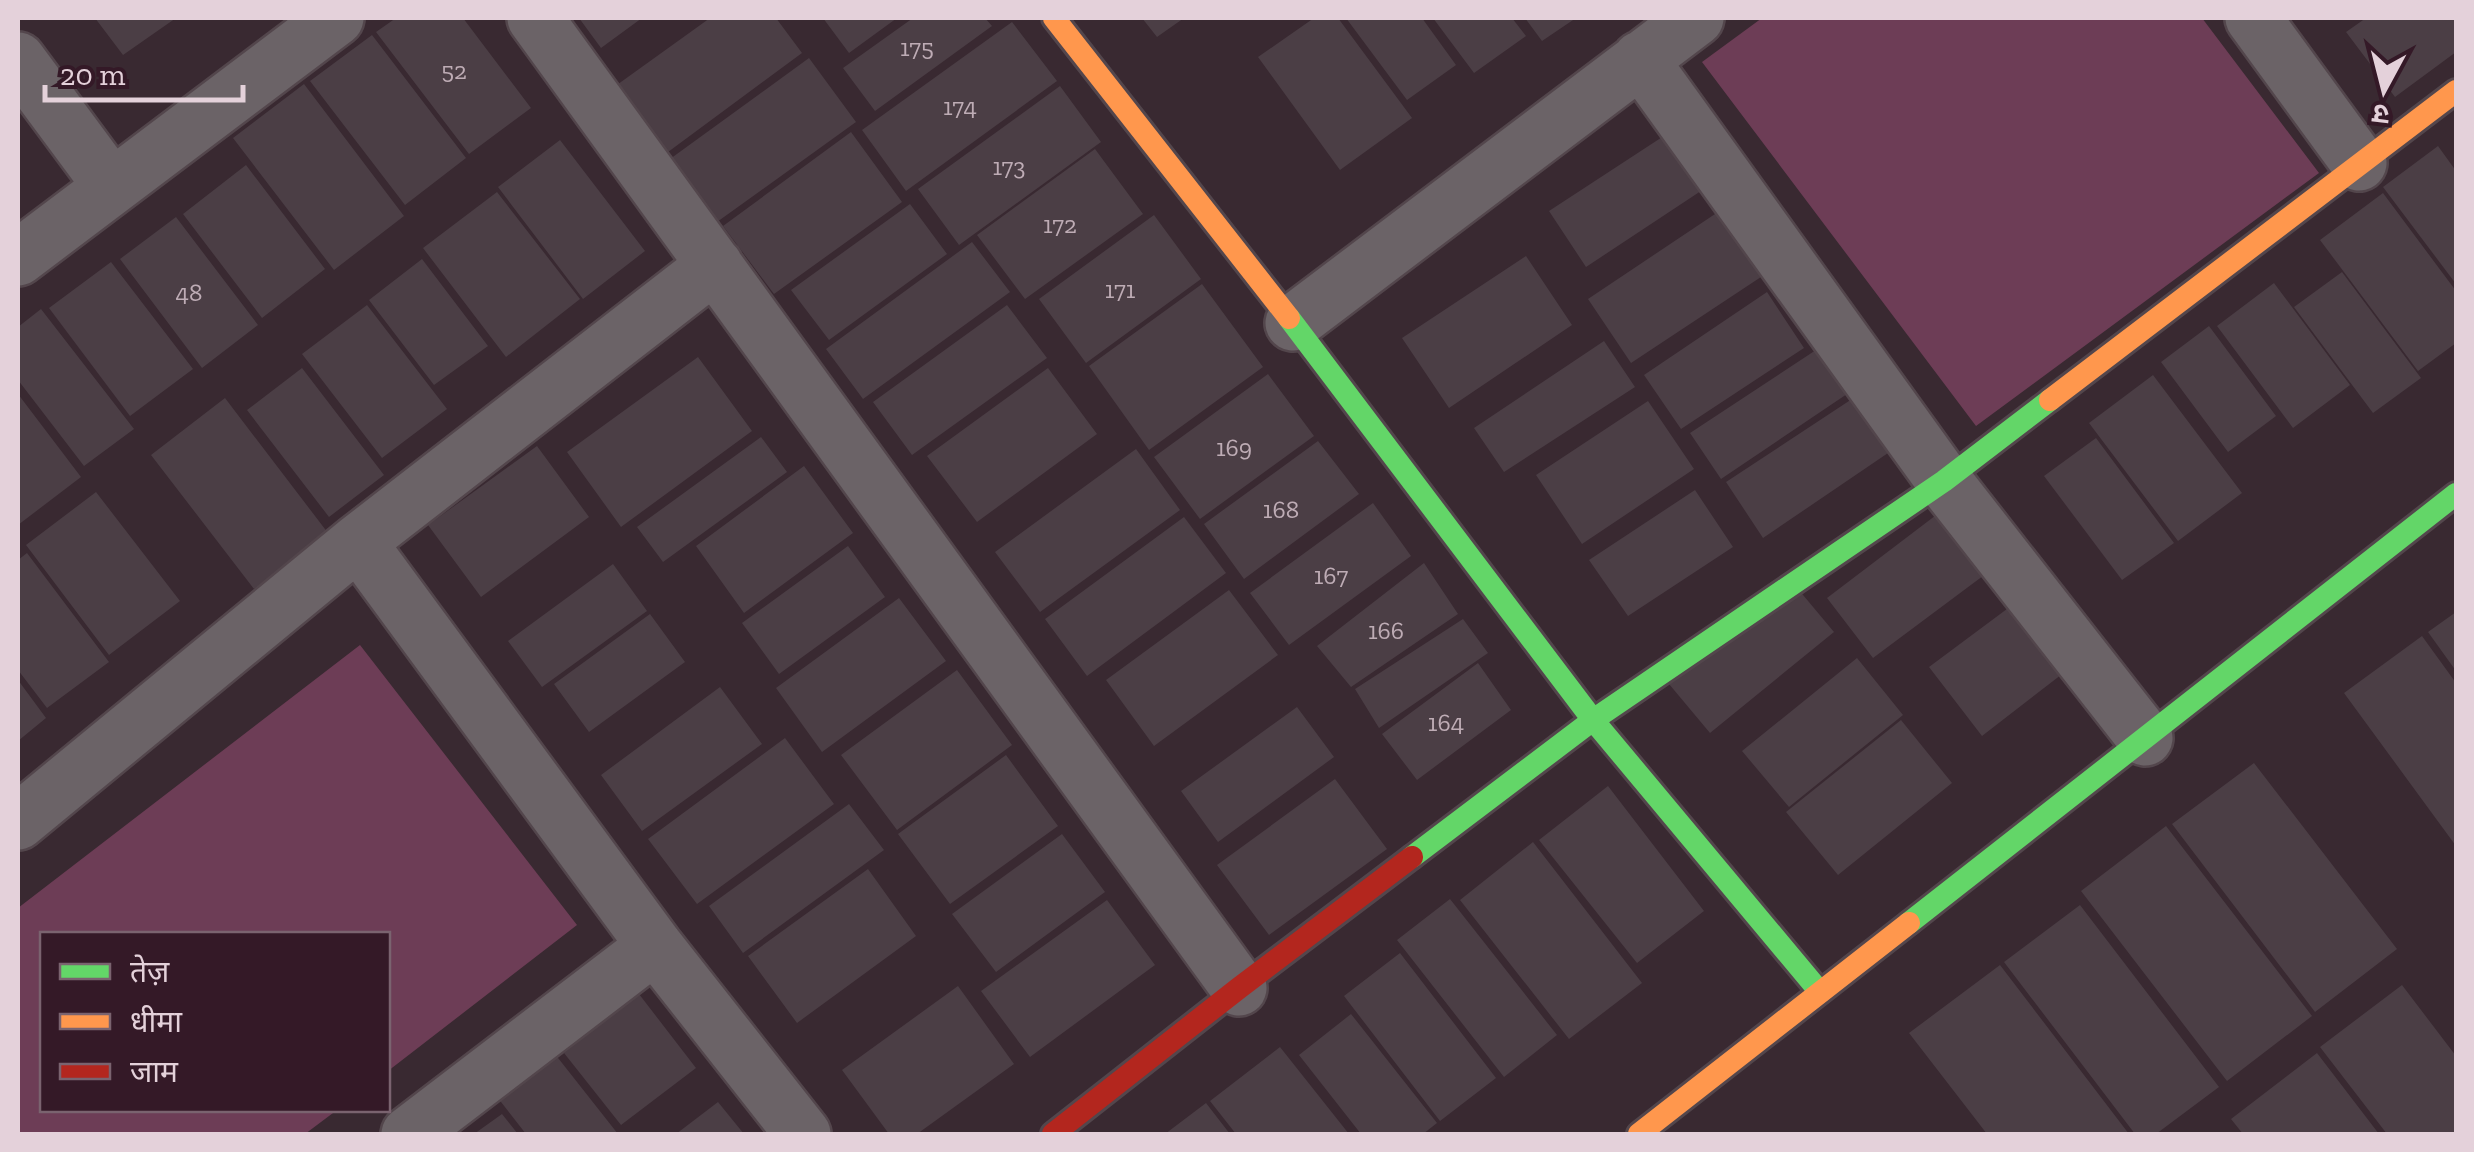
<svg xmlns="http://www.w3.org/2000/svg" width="2474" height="1152" viewBox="0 0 2474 1152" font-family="'Zilla Slab','Noto Sans Devanagari',serif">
<rect width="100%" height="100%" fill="#392931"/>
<!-- green -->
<path fill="#6d3d56" d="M1762,18h440l117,155 -343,253 -274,-364z
M360,645l217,280 -189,146v-137h-346v176h295l-32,24h-287v-226z"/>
<!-- building -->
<path fill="#4b3e45" d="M95,18h81l-53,37z
M396,18h67l68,90 -62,46 -93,-122z
M579,18h63l-41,30z
M710,18h66l26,35 -138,102 -50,-68z
M823,18h74l-48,35z
M913,18h72l7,8 -117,85 -32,-43z
M1142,18h42l-27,19z
M1314,18h24l74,100 -72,52 -82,-113z
M1346,18h76l34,47 -49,35z
M1433,18h79l14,18 -52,37z
M1525,18h51l-34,23z
M2366,18h90v34l-61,45 -49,-65z
M1012,22l45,59 -151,110 -44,-61z
M372,35l94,123 -61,47 -95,-124z
M809,58l47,64 -139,100 -47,-63z
M304,84l100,132 -70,54 -101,-132z
M1060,86l41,56 -142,103 -41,-56z
M1676,128l37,55 -127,84 -37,-56z
M851,132l51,70 -128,92 -51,-68z
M560,140l85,111 -62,48 -85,-112z
M2438,146l18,25v113l-73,-97z
M1095,149l48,65 -118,85 -48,-64z
M246,165l79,104 -63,49 -79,-104z
M497,192l83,107 -74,58 -83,-109z
M2383,193l73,98v52l-38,28 -98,-131z
M910,204l37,50 -118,86 -38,-50z
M1718,212l43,65 -130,86 -43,-64z
M1154,215l47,64 -115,84 -47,-64z
M176,217l82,108 -56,43 -82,-109z
M972,242l38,50 -147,107 -37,-50z
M1526,256l46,69 -123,83 -47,-70z
M422,259l66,87 -54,39 -65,-85z
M111,262l82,107 -63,47 -81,-108z
M2342,272l79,106 -48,35 -79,-106z
M2274,283l76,102 -57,43 -76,-102z
M1202,284l61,83 -114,83 -60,-84z
M1767,292l37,56 -123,81 -37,-54z
M367,305l80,104 -65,49 -80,-104z
M1007,305l40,53 -135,97 -39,-53z
M41,309l93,120 -50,37 -66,-86v-53z
M2209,326l67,90 -48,36 -67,-90z
M1604,341l31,46 -131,85 -30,-44z
M1819,348l31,44 -129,87 -31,-46z
M698,357l54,74 -131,96 -54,-75z
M302,368l82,107 -55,42 -82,-107z
M1048,368l49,66 -120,88 -50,-66z
M1268,374l46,62 -114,83 -46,-62z
M2153,375l89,118 -64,48 -89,-118z
M18,394l63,83 -63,48z
M1855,397l36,54 -128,87 -37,-56z
M225,398l103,135 -74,56 -103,-134z
M1648,401l46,68 -112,75 -46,-69z
M761,437l26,35 -124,90 -26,-35z
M2096,438l78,105 -52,37 -78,-104z
M1318,441l41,53 -115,85 -40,-55z
M537,446l52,71 -108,80 -53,-72z
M1136,449l44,61 -140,102 -45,-60z
M804,466l49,67 -109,80 -48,-67z
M1695,490l38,57 -105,69 -39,-56z
M96,492l84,109 -71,54 -83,-110z
M1373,503l38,53 -122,89 -39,-52z
M1948,506l47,61 -122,91 -46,-60z
M1184,517l42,56 -139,103 -42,-57z
M848,546l37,51 -106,77 -37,-51z
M27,553l82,109 -62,46 -29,-38v-110z
M1424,563l34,51 -107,73 -34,-41z
M613,564l34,47 -105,76 -34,-46z
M1793,583l41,49 -124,101 -41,-49z
M1229,590l49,65 -124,91 -48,-66z
M899,598l47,63 -124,91 -46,-64z
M2019,600l51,68 -88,68 -53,-69z
M2456,612v59l-28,-39z
M650,614l35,48 -96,70 -35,-48z
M1463,619l25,34 -109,75 -24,-39z
M2422,636l34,47v163l-112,-153z
M1857,658l46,57 -114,92 -47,-56z
M1478,663l33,47 -94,70 -35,-46z
M957,670l55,75 -115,85 -56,-75z
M18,680l28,38 -28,23z
M720,687l42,57 -120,87 -41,-56z
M1297,707l37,50 -116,85 -37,-51z
M1901,720l51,63 -114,92 -52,-63z
M785,738l49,66 -137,100 -49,-65z
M1006,755l52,71 -108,78 -52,-70z
M2254,763l143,186 -82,63 -143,-188z
M1335,779l52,70 -118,86 -52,-70z
M1608,786l96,125 -67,52 -98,-123z
M849,804l35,46 -141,103 -34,-47z
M2166,826l146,190 -85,65 -146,-190z
M1062,834l43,58 -109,80 -44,-58z
M1533,842l109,141 -73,56 -109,-139z
M868,869l48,67 -119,87 -49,-67z
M1450,899l107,136 -53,42 -107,-137z
M1107,900l48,65 -125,92 -49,-66z
M2080,905l139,182 -63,47h-21l-131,-172z
M1400,953l96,125 -56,43 -96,-125z
M2000,965l129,169h-142l-78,-101z
M2402,985l54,71v78h-69l-67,-87z
M958,986l56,78 -97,70h-28l-47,-64z
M639,994l57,74 -75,57 -57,-72z
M1351,1014l86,109 -14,11h-62l-62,-79z
M1280,1047l69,87h-113l-26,-33z
M551,1049l67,85h-92l-32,-41z
M2317,1053l62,81h-136l-12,-15z
M718,1102l26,32h-68z
M1206,1103l24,31h-65z
M502,1114l16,20h-44z"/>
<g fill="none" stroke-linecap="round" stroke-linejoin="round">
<defs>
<path id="street" d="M535,18l704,970
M2253,18l106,145
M1640,59l304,422 201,257
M18,60l94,127
M18,258l318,-240
M1293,323l403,-305
M358,542l297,404 148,188
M18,822l340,-280 357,-277
M409,1134l246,-188"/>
<path id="fast" d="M1289,318l304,402 227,272
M1412,857l181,-137 351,-239 106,-81
M1909,923l547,-429"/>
<path id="slow" d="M1054,18l235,300
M2050,400l406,-309
M1639,1134l270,-211"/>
<path id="jam" d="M1053,1134l186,-146 173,-131"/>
</defs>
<!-- street casing -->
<use href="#street" stroke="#53464c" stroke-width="60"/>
<!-- fast casing -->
<use href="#fast" stroke="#53464c" stroke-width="28"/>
<!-- slow casing -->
<use href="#slow" stroke="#53464c" stroke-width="28"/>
<!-- jam casing -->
<use href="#jam" stroke="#53464c" stroke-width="28"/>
<!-- street -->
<use href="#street" stroke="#6b6367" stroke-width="55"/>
<!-- fast -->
<use href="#fast" stroke="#63d668" stroke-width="22"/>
<!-- slow -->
<use href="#slow" stroke="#ff974d" stroke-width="22"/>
<!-- jam -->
<use href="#jam" stroke="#b3261e" stroke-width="22"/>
</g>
<g text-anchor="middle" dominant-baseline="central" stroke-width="9" stroke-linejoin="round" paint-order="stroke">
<!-- number labels -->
<g font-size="25" fill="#beacb5">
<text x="917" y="47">175</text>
<text x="454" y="70">52</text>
<text x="960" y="106">174</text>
<text x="1009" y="166">173</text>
<text x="1060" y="224">172</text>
<text x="1120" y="289">171</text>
<text x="189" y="292">48</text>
<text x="1234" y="447">169</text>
<text x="1281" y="509">168</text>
<text x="1331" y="575">167</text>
<text x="1386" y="630">166</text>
<text x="1446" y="722">164</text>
</g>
</g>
<!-- border -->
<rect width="2474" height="1152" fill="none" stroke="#e4d1da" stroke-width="40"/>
<!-- legend -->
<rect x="40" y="932" width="350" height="180" fill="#341927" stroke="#7a636f" stroke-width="2.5"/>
<rect x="60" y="964" width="50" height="15" fill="#63d668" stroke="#7a636f" stroke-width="2.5"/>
<text x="130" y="982" font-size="30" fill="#e4d1da">तेज़</text>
<rect x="60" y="1014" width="50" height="15" fill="#ff974d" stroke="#7a636f" stroke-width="2.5"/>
<text x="130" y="1032" font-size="30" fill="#e4d1da">धीमा</text>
<rect x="60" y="1064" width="50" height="15" fill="#b3261e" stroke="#7a636f" stroke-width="2.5"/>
<text x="130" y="1082" font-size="30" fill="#e4d1da">जाम</text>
<!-- north arrow -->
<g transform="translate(2384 90) rotate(187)" stroke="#341927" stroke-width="8" paint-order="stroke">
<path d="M0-8L18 38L0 25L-18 38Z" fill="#e4d1da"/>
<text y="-15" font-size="28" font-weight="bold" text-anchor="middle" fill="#e4d1da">उ</text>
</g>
<!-- scale -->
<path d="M45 85v15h198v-15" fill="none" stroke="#e4d1da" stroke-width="5"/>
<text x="60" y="85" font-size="30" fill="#e4d1da" stroke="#341927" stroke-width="8" paint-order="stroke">20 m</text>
</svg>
